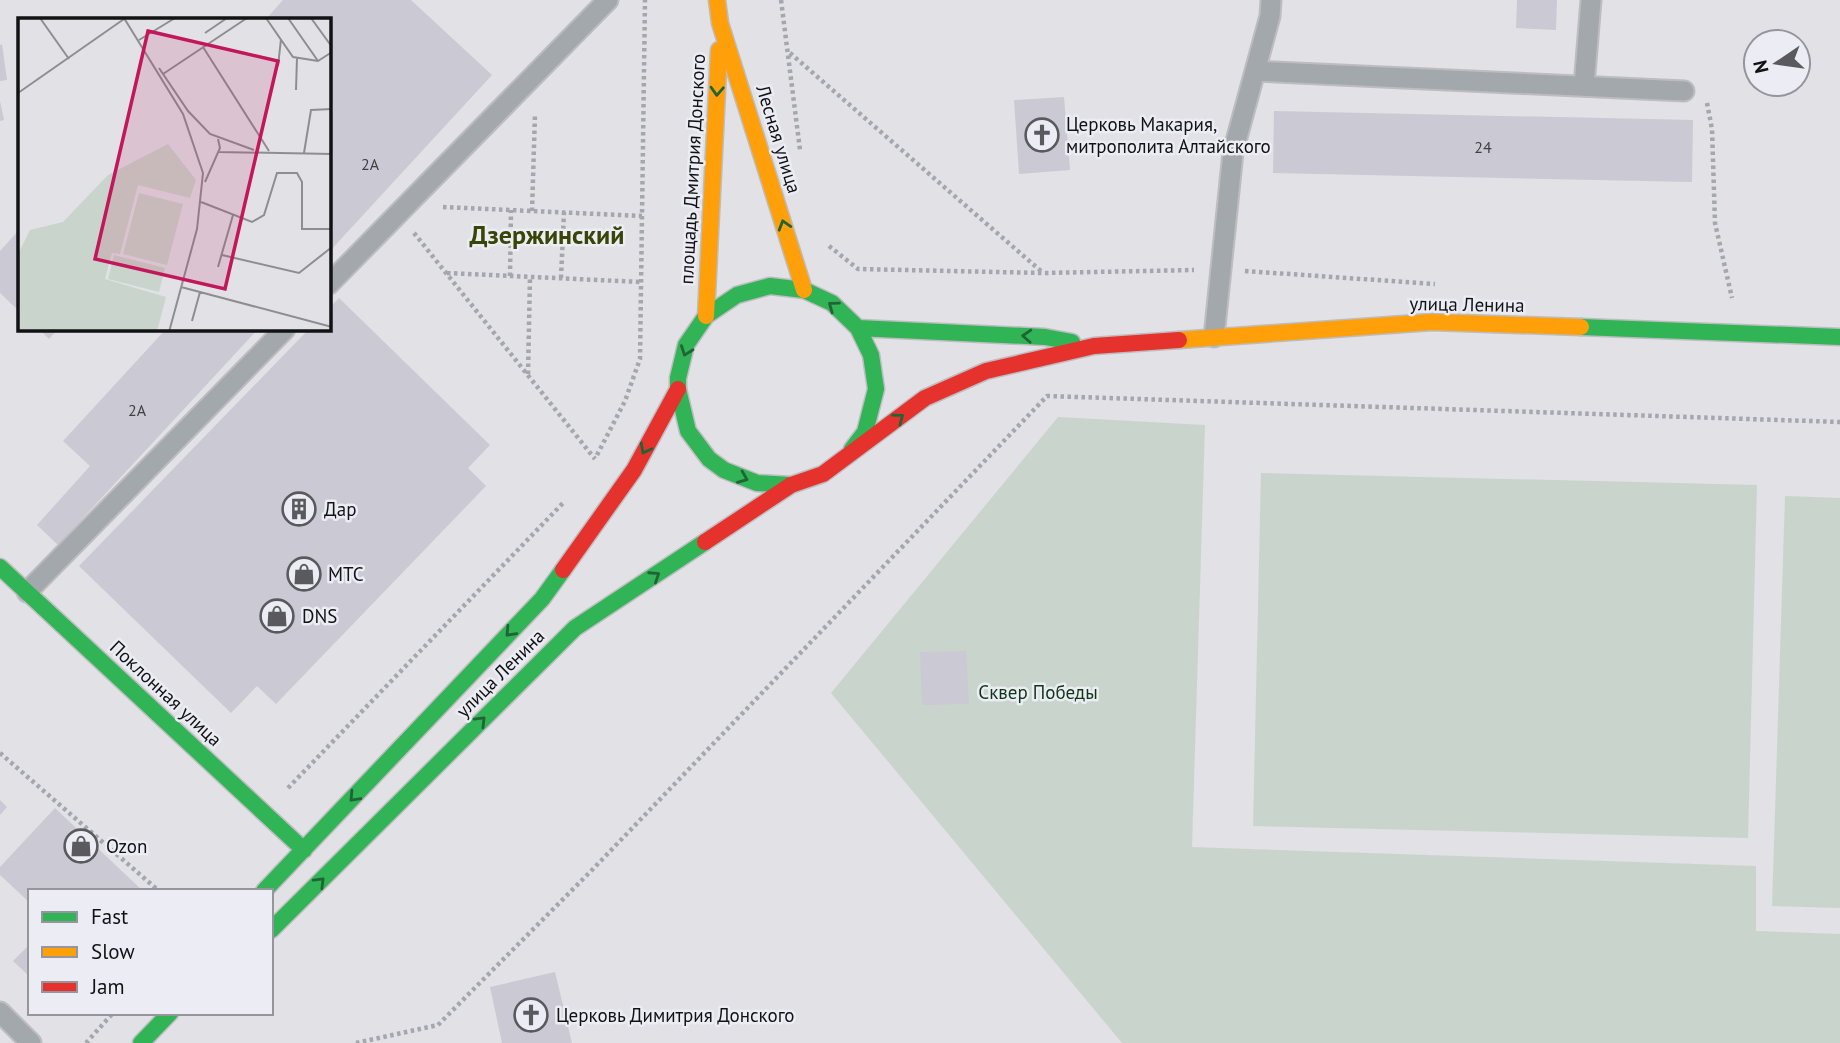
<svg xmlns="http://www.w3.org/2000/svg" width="1840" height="1043" viewBox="0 0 1840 1043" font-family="'PT Sans',sans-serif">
<rect width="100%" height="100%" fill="#e1e1e6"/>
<!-- green -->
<path fill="#c9d5cc" d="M1058,417l147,8 -13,422 564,19v65l84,3v109h-718l-291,-350z
M1261,473l496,12 -9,353 -495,-12z
M1785,496l55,2v410l-68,-2z"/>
<!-- building -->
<path fill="#cbc9d4" d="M283,0h128l81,75 -163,177v-233h-63z
M1517,0h40l-1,30 -40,-2z
M2,44l5,36 -7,1v-36z
M1064,97l6,73 -51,4 -5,-74z
M0,101l4,19 -4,1z
M1274,111l419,9 -1,62 -419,-9z
M19,230v81l-19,-18v-42z
M339,298l151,147 -22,23 18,18 -210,218 -19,-18 -26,27 -152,-147 230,-237h20v-21z
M39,329h19l-9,10z
M166,329h92l-200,216 -21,-20 53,-59 -27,-25z
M966,651l3,53 -47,1 -2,-53z
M0,800l7,7 -7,8z
M55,808l88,83h-113v12l-30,-28v-8z
M30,944v33l-17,-16z
M555,972l17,71h-70l-12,-56z"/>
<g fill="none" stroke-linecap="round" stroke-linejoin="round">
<defs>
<path id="lane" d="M1255,71l429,20
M1584,86l7,-86
M329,284l279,-284
M1214,337l19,-185 37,-136 1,-16
M27,592l258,-263
M0,1012l31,31"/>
<path id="fast" d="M1581,327l259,10
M858,328l187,9 27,5
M791,485l-34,-2 -33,-13 -15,-11 -21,-28 -10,-42v-11l8,-33 20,-29 31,-21 33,-9 34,4 28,13 26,25 13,27 5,34 -11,43 -13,17
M0,567l304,283
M264,891l278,-292 21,-29
M271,930l304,-302 130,-86
M141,1043l29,-30"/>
<path id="slow" d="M717,0l3,23 84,267
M706,316l13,-266
M1179,340l253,-18 149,5"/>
<path id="jam" d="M705,542l86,-57 32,-11 102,-76 61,-27 108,-25 85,-6
M563,570l71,-100 44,-81"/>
</defs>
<!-- lane casing -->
<use href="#lane" stroke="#bdbdc0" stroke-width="23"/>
<!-- fast casing -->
<use href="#fast" stroke="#bdbdc0" stroke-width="19"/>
<!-- slow casing -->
<use href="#slow" stroke="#bdbdc0" stroke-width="19"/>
<!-- jam casing -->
<use href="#jam" stroke="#bdbdc0" stroke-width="19"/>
<!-- path -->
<path stroke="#a4a7ab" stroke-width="4.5" stroke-dasharray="3.5 3.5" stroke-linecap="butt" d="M781,0l19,150
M790,53l252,219
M1707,103l5,26 3,94 17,75
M443,207l199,9
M532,211l3,-97
M414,233l181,226
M829,246l29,23 185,4 151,-3
M1245,271l190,13
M447,273l194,9
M510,276l1,-66
M561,278l3,-66
M528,374l2,-97
M597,455l28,-54 15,-42 5,-359
M0,753l159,138
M288,788l276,-286
M86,1043l27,-30
M356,1043l82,-18 155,-156 454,-473 793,26"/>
<!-- lane -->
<use href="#lane" stroke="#a3a8ad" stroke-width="19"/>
<!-- fast -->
<use href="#fast" stroke="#30b455" stroke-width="16"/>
<!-- slow -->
<use href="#slow" stroke="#ff9f0a" stroke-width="16"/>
<!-- jam -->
<use href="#jam" stroke="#e5322d" stroke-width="16"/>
</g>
<!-- one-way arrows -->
<defs><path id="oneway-chevron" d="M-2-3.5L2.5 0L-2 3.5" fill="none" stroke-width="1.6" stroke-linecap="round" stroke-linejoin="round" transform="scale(1.75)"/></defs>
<g stroke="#216335">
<use href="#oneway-chevron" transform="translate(717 91) rotate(93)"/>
<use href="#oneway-chevron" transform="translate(784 225) rotate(-107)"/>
<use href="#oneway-chevron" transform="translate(833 306) rotate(-144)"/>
<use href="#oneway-chevron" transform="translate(1027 336) rotate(-177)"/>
<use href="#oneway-chevron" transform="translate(686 351) rotate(110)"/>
<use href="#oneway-chevron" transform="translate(899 418) rotate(-37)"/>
<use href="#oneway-chevron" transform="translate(645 449) rotate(118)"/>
<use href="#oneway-chevron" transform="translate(743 478) rotate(22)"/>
<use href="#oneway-chevron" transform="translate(655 576) rotate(-33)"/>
<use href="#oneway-chevron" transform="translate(510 632) rotate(133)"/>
<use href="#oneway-chevron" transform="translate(481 721) rotate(-45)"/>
<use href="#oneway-chevron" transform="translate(354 797) rotate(133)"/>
<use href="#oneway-chevron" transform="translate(320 882) rotate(-45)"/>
</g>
<!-- icons -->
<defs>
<symbol id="church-ring" viewBox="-11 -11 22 22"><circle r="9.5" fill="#ececf5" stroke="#5a5a5e" stroke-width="1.5"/><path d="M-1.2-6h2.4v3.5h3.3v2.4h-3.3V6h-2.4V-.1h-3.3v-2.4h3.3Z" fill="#5a5a5e"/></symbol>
<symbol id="building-ring" viewBox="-11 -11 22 22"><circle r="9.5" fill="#ececf5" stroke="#5a5a5e" stroke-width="1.5"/><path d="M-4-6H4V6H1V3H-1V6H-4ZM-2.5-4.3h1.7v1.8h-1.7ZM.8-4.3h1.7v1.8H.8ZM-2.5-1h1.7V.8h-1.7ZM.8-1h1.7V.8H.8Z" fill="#5a5a5e"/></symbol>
<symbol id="shop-ring" viewBox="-11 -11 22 22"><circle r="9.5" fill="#ececf5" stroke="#5a5a5e" stroke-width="1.5"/><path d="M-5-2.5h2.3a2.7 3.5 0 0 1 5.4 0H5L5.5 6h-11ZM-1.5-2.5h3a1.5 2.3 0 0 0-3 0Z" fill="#5a5a5e"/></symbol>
</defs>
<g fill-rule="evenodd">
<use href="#church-ring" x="1023" y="116" width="38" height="38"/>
<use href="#building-ring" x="280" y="490" width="38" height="38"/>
<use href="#shop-ring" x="285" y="555" width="38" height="38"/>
<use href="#shop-ring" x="258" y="597" width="38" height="38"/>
<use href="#shop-ring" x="62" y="827" width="38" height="38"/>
<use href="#church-ring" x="512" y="996" width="38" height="38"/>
</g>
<g text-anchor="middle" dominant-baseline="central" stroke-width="5" stroke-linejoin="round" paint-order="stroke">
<!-- number labels -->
<g font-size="16" fill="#404045">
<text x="1483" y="147">24</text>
<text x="370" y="164">2А</text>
<text x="137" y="410">2А</text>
</g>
<!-- poi labels -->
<g font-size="19" fill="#121215" stroke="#ececf5" text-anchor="start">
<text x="1066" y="124">Церковь Макария,<tspan x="1066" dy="22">митрополита Алтайского</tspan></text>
<text x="324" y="509">Дар</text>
<text x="328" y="574">МТС</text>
<text x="302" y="616">DNS</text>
<text x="106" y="846">Ozon</text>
<text x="556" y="1015">Церковь Димитрия Донского</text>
</g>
<!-- street labels -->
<g font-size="19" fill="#121215" stroke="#ececf5">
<text transform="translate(779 139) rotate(73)">Лесная улица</text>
<text transform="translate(692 169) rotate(-87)">площадь Дмитрия Донского</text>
<text transform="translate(1467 304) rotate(1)">улица Ленина</text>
<text transform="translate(500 673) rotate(-45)">улица Ленина</text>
<text transform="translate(166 693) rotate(43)">Поклонная улица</text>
</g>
<!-- park labels -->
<g font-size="19" fill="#0d3715" stroke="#ececf5">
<text x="1038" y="692">Сквер Победы</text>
</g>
<!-- district labels -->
<g font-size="26" font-weight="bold" fill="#3a4407" stroke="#ececf5">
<text x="547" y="234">Дзержинский</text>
</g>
</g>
<!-- overview -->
<g transform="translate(18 18)">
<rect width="313" height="313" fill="#e1e1e6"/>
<path d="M150,126l28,36 -6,18 -52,-13 -18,69 -8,-1 -7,26 61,18 -9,34h-139v-77l12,-24 33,-8 45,-47zM121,175l44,11 -16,61 -44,-11zM96,237l51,13 -6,24 -51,-13z" fill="#c9d5cc"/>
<path fill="none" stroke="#8e8e92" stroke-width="2" d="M22,0l29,41M106,0l59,96 20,59 -6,56 -28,103M248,0l27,39 25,4 14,-9M270,0l30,43M293,0l21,29M187,15l22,-15M121,22l36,-22M185,29l66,104M260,48l3,-27M141,50l29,43 22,23 44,16M145,56l84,-56M278,72l1,-32M0,75l106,-74M201,134l113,2M286,135l7,-43 21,-1M187,164l15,-34 -2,-9M183,184l51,20 12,-7 13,-42h20l5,9v47h30M204,237l77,18 33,-26M200,249l15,-52M163,269l151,40M174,303l8,-29"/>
<path fill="#c2185b" fill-opacity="0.15" stroke="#c2185b" stroke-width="3.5" d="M130,13l130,30 -53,228 -130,-30z"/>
<rect width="313" height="313" fill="none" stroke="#121215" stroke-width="3.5"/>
</g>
<!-- legend -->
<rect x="28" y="889" width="245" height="126" fill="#ececf5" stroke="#95959b" stroke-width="2"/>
<rect x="42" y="912" width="35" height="10" fill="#30b455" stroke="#95959b" stroke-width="2"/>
<text x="91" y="924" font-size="21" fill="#121215">Fast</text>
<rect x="42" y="947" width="35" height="10" fill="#ff9f0a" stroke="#95959b" stroke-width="2"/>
<text x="91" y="959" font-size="21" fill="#121215">Slow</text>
<rect x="42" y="982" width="35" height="10" fill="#e5322d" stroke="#95959b" stroke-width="2"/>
<text x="91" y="994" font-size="21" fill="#121215">Jam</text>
<!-- north arrow -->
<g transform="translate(1777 63) rotate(257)"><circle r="33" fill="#ececf5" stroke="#95959b" stroke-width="2"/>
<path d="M0-5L12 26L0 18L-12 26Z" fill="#5a5a5e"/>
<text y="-10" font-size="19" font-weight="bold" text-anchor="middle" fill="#121215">N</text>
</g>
</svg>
